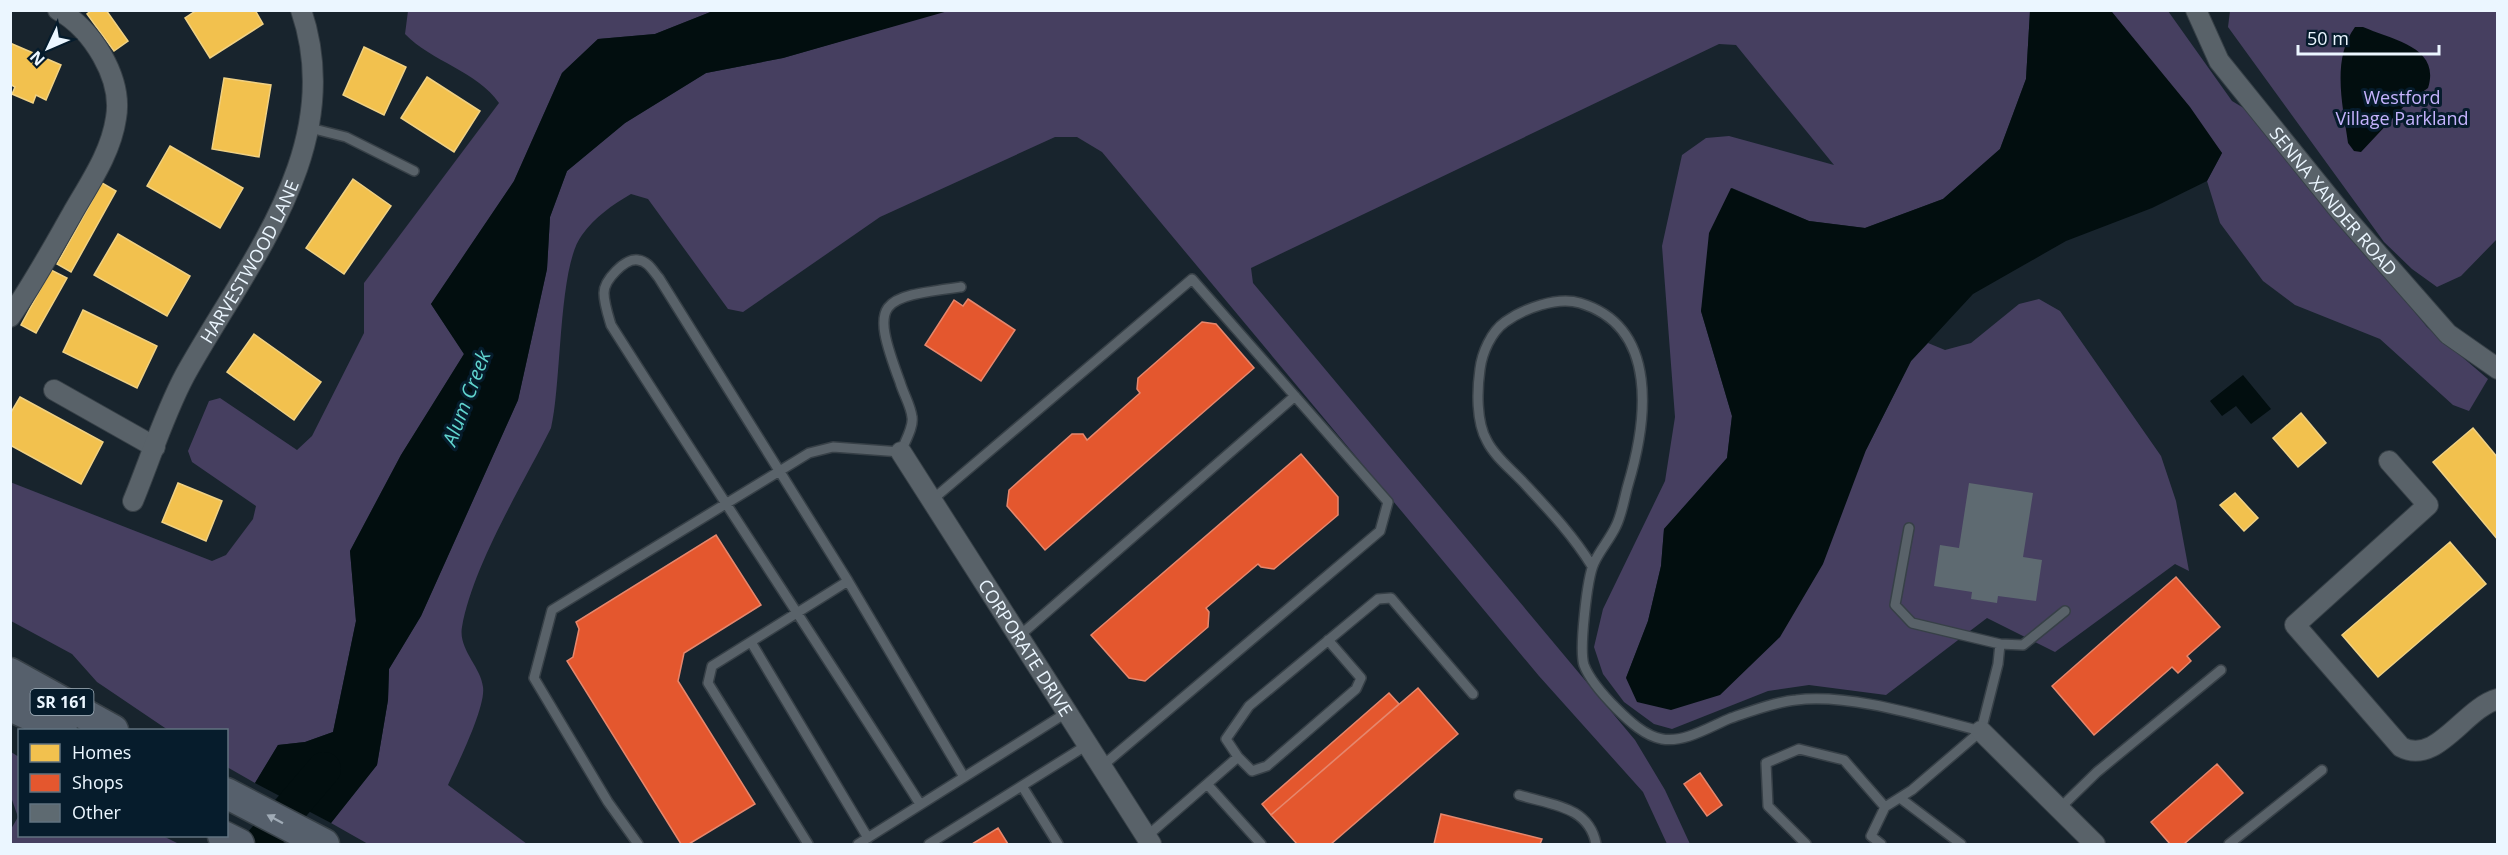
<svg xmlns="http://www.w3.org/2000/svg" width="2508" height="855" viewBox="0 0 2508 855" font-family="'Open Sans',sans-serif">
<rect width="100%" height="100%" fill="#18242d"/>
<!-- green -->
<path fill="#463f60" d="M948,10l1082,1 -4,68 -26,70 -57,50 -78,29 -56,-7 -77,-33 -31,123 31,105 -5,42 -63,71 -3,37 -13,55 -22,57 240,-228 45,-89 17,-18 17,7 26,-7 48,-39 20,-5 21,12 101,145 15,45 13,70 -14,-7 -120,88 -68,-34 -101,77 -77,-10 -41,6 -96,38 -18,-5 -30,-22 -21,-28 -9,-27 9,-38 62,-128 10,-64 -13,-171 20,-91 24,-17 23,-2 105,29 -98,-120 -17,-1 -468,224 2,15 382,457 30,50 25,54h-23l-24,-52 -104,-116 -437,-524 -25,-15h-22l-175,80 -137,95 -15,-3 -80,-110 -17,-5c-19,11 -36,23 -49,41 -24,31 -20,147 -31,193 -29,58 -78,137 -89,199 -4,22 19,40 21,60 3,20 -26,78 -35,98l79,59h-159l-37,-21 46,-58 11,-65 1,-31 32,-53 97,-216 29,-131 3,-52 17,-46 58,-48 81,-50 77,-15z
M408,11h305l-58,23 -57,5 -36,34 -48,108 -83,123 33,50 -63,101 -51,96 6,70 -23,111 -28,10 -27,3 -23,38 -28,-16 -1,-37h-58l-71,-48 -25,-28 -61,-33 -1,-139 202,79 14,-6 27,-36 3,-13 -64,-44 -4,-11 21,-50 11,-3 77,52 15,-14 52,-103v-50l135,-180c-22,-32 -67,-41 -94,-69z
M2111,11h57l64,90 20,12 175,214 61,52 -19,32 -16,-6 -73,-66 -85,-34 -32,-24 -43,-58 -13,-42 15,-28z
M2230,11h267v228l-36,37 -24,11 -25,-18 -28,-27 -156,-215z
M11,752l8,5 1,79h143l16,8h-168v-15l7,-12 -7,-20z"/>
<!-- water -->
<path fill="#020e0f" d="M713,11h235l-165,47 -77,15 -81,50 -58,48 -17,46 -3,52 -29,131 -97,216 -32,53 -1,31 -11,65 -46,58 -76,-40 23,-38 27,-3 28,-10 23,-111 -6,-70 51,-96 63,-101 -33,-50 83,-123 48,-108 36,-34 57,-5z
M2030,11l82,1 78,95 32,46 -15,28 -55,27 -86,33 -93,53 -62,67 -45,89 -43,114 -43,73 -60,58 -49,15 -34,-8 -11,-24 22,-57 13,-55 3,-37 63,-71 5,-42 -31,-105 8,-78 22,-45 78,33 56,7 78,-29 57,-50 26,-70z
M2355,27h8c30,13 78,20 65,61l-21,15 -46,49 -7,-1 -6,-8c-5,-37 -17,-83 7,-116z
M2243,375l28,34 -20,15 -15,-18 -14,10 -12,-15z"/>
<!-- homes -->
<path fill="#f2c14e" stroke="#f0d183" stroke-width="1.5" d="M92,10h14l22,31 -14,10 -27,-37z
M197,10h58l8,14 -53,34 -25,-40z
M10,43l51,22 -15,35 -10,-5 -3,8 -21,-9 3,-7 -5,-3z
M364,47l42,20 -22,48 -41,-20z
M427,77l53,34 -26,41 -53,-34z
M224,78l47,7 -12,72 -47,-8z
M170,146l73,42 -23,40 -73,-42z
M353,179l38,27 -47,68 -38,-26z
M102,183l14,8 -45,81 -14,-8z
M118,234l72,42 -23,40 -73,-41z
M51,270l16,8 -31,55 -15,-8z
M83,310l74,36 -20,42 -74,-36z
M254,334l67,48 -27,38 -67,-48z
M20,397l83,45 -22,42 -71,-39v-31z
M2301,413l25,30 -28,24 -25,-29z
M2473,428l25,30v82l-65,-78z
M178,483l44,18 -16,40 -44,-19z
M2235,493l23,25 -14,13 -24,-26z
M2450,542l36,42 -108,93 -36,-42z"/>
<!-- shops -->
<path fill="#e4572e" stroke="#e6876d" stroke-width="1.5" d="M968,299l47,31 -34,51 -56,-36 29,-45 9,6z
M1202,322l14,2 38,44 -209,182 -38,-44 2,-16 63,-56h11l4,6 53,-47 -3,-4 1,-11z
M1301,454l37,43v18l-64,54 -13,-2 -3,-3 -52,44 3,4 -1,15 -63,54 -16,-3 -38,-43z
M716,535l45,70 -77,48 -6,28 77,123 -66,40h-8l-114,-183 6,-4 6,-28 -3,-7z
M2176,577l44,50 -33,29 4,5 -13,12 -6,-6 -78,68 -42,-49z
M1418,688l40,46 -127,110h-34l-26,-29z
M1389,693l10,11 -128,111 -9,-11z
M2217,764l26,29 -59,51h-14l-19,-22z
M1700,773l22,32 -15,11 -23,-32z
M1441,814l101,25 -2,5h-106z
M998,828l10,16h-36z"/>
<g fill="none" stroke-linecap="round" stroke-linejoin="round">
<!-- river -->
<path stroke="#020e0f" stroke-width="34" d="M260,844l64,-75"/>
</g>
<!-- building -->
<path fill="#5e6a71" d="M1969,483l64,10 -10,64 19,3 -6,41 -38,-5 -1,7 -26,-4 1,-7 -38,-6 6,-41 19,3z"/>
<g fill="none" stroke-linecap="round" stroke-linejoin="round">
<defs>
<path id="lane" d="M310,128l36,9 68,34
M932,500l260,-221 196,223 -8,29 -279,236
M1592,566c-20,-32 -43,-56 -69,-84 -12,-13 -28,-25 -36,-41 -11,-19 -10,-51 -7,-72 2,-16 11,-37 25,-47 18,-13 52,-26 75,-19 80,24 67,119 48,182 -4,14 -6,29 -12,41 -6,13 -16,24 -22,37 -7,15 -15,87 -10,102 6,16 21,32 33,44 12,12 28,27 45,30 23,4 49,-13 69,-21 20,-7 44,-16 65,-18 55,-7 132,18 185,31
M848,581l-189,-303c-6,-7 -11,-17 -21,-18 -13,-2 -34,20 -34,33 0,10 4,22 7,32 102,161 208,319 309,479
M1018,637l277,-241
M751,642l117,196
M2000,644l23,1 42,-34
M1238,757l14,14 15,-5 89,-77 5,-11 -33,-38
M1207,784l54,60
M1022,786l36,58
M1519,795c32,10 70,11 77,49
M1900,798l61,46
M2059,809l38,-37 124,-102
M1146,837l92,-80 -12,-18 23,-33 129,-107 13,-1 82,96
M638,844l-30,-42 -74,-124 18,-68 257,-157 24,-6 68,5c3,-9 13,-25 11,-35 -1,-11 -9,-24 -12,-35 -31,-83 -21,-84 61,-95
M808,844l-100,-161 4,-17 136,-85 116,196
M858,844l208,-131
M929,844l158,-99
M1806,844l-38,-38 -2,-43 33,-14 45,11 41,47
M1881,844l-10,-8 14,-29 27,-17 69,-59 17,-67 2,-20 -88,-21 -17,-18 14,-77
M2229,844l93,-74"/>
<g id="street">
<path id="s1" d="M2196,10l23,51 121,150 108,123 50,35"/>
<path d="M10,317c23,-33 42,-68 62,-103 17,-30 39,-61 44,-96 7,-40 -24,-89 -58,-108"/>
<path d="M54,390l101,57"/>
<path id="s2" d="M901,452l250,392"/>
<path d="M2389,461l39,44 -133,120 106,122c36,19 63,-39 97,-48"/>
<path id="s3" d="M133,501c17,-41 31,-87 52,-126 62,-112 163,-228 116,-365"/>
<path d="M1981,731l114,113"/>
</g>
<path id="primary" d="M10,673l103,57
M10,706l52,24
M226,793l98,51
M223,836l16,8"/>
</defs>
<!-- lane casing -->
<use href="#lane" stroke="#374047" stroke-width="12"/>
<!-- street casing -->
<use href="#street" stroke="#374047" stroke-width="22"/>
<!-- primary casing -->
<use href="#primary" stroke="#374047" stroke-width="33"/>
<!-- lane -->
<use href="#lane" stroke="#596269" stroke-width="9"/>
<!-- street -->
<use href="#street" stroke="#596269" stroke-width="20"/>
<!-- primary -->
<use href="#primary" stroke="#56606c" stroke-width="30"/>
</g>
<!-- one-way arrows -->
<defs><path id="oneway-solid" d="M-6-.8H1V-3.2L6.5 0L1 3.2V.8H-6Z" transform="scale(1.5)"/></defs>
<use fill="#a0abb6" href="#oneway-solid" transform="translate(275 819) rotate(-152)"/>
<g text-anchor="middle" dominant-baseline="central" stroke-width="6" stroke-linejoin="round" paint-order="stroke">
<!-- shield labels -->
<rect fill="#061c2c" stroke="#a6b5c0" stroke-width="1.5" x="30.5" y="689" width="63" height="26" rx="4.5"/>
<g font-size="16" font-weight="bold" fill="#ebf6ff">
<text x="62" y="702">SR 161</text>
</g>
<!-- park labels -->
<g font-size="18" fill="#c6b4fe" stroke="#061c2c">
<text x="2402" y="97">Westford<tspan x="2402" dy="21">Village Parkland</tspan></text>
</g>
<!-- street labels -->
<g font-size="18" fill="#ebf6ff" stroke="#061c2c">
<text stroke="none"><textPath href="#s1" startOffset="237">SENNA XANDER ROAD</textPath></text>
<text stroke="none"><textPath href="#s3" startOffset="267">HARVESTWOOD LANE</textPath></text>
<text stroke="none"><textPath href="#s2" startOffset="232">CORPORATE DRIVE</textPath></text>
</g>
<!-- water labels -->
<g font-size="20" font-style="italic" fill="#61d5cf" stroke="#061c2c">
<text transform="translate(466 398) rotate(-69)">Alum Creek</text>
</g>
</g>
<!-- border -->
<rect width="2508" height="855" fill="none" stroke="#ebf6ff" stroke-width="24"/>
<!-- legend -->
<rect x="18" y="729" width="210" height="108" fill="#061c2c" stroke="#627380" stroke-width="1.5"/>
<rect x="30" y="744" width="30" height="18" fill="#f2c14e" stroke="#627380" stroke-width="1.5"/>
<text x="72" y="759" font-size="18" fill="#ebf6ff">Homes</text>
<rect x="30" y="774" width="30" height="18" fill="#e4572e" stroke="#627380" stroke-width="1.5"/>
<text x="72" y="789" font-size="18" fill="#ebf6ff">Shops</text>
<rect x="30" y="804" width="30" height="18" fill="#5e6a71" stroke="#627380" stroke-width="1.5"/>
<text x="72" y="819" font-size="18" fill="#ebf6ff">Other</text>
<!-- north arrow -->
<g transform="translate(48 48) rotate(226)" stroke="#061c2c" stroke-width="4.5" paint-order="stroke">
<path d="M0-4.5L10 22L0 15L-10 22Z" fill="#ebf6ff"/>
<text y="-9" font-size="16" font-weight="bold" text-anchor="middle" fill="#ebf6ff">N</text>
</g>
<!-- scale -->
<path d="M2298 45v9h141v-9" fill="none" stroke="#ebf6ff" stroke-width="3"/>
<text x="2307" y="45" font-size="18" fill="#ebf6ff" stroke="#061c2c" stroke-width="4.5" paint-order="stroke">50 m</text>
</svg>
